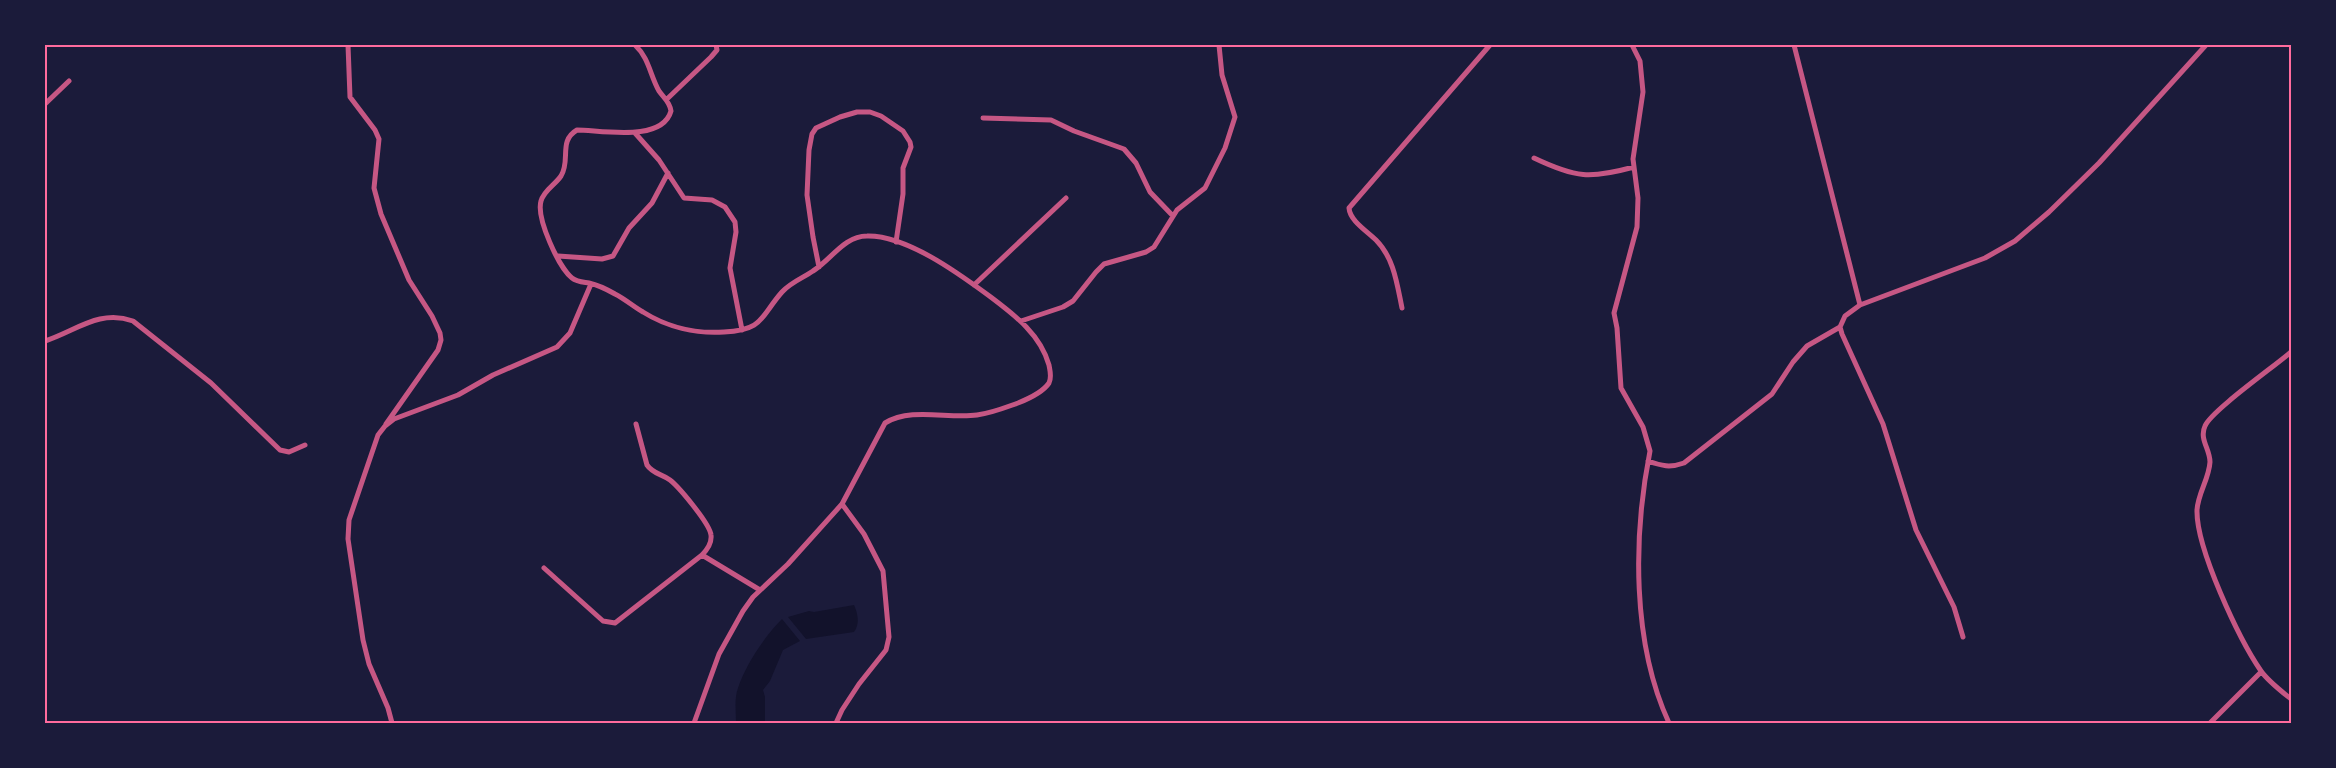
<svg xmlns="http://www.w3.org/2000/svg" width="2336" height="768" viewBox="0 0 2336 768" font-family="'Work Sans',sans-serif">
<rect width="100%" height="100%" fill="#1b1b3a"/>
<!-- water -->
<path fill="#12122b" d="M854,605c4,9 6,19 0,27l-48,7 -18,-22 21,-6 5,1z
M782,619l18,22 -17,9 -13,31 -7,9 2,7v26h-29c0,-12 -2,-24 2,-35 8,-24 27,-52 44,-69z"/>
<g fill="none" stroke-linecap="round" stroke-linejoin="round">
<!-- minor -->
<path stroke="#c65784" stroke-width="5" d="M348,45l2,52 25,33 4,9 -5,49 7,26 28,66 23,36 8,17 1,7 -3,10 -52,74
M635,45c14,13 15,30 24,46 5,7 11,11 12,20 -9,32 -71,19 -94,19 -19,11 -6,30 -16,46 -6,9 -17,14 -20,25 -5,17 18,67 31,77 5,4 11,4 17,5 9,2 19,7 26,11 10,5 19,13 28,18 24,15 53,22 81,20 40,-2 36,-15 58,-40 9,-10 21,-14 31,-21 18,-11 31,-35 54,-35 39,-1 91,37 121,59 25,19 52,38 61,70 1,6 3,12 0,18 -6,9 -21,16 -31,20 -14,5 -26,10 -41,12 -29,4 -66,-8 -92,8l-43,81 -54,60 -35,33 -10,14 -24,43 -25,69
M1632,45l8,16 3,31 -10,67 5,39 -1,29 -23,86 3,15 4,60 22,39 7,24c-17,86 -18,192 19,272
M1794,45l66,260
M667,99l44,-42 6,-7 -1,-5
M45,104l24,-23
M983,118l68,2 23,11 50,18 12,14 14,29 23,24
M635,133l24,27 25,38 28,2 13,7 10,15 1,10 -6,36 12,62
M1534,158c42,20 56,21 100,9
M558,256l44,3 11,-3 16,-28 23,-25 16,-30
M819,267l-6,-30 -6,-42 2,-45 3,-16 4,-6 24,-11 17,-5h13l11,4 22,15 7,11 1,5 -8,21v26l-7,48
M974,285l92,-87
M1402,308c-5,-24 -8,-50 -26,-68 -9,-9 -26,-19 -27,-32l141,-163
M1021,321l42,-14 10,-6 23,-29 8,-8 42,-12 8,-5 23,-37 28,-22 20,-40 10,-31 -13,-42 -3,-30
M45,341c31,-10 54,-32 88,-20l78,62 69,67 9,2 16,-7
M2291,352c-16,14 -80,59 -86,74 -6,13 5,23 5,36 -1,17 -12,31 -13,48 -1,38 42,129 64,161 7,10 20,20 30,28
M1648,461c14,5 22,7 36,2l88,-69 21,-32 14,-16 33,-19
M702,555l58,35
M544,568l59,53 12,2 87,-68c6,-6 10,-12 9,-20 -1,-11 -32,-48 -41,-55 -8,-6 -17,-6 -23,-15l-11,-41
M1963,637l-9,-30 -38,-77 -33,-106 -41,-90 -2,-7 5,-11 15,-11 125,-47 30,-17 34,-29 50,-49 107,-118
M392,723l-4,-15 -19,-44 -6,-24 -15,-101 1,-19 29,-85 7,-9 9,-7 64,-24 35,-20 64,-28 13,-14 21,-49
M836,723l6,-13 17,-26 27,-34 3,-13 -6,-66 -19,-37 -22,-30
M2210,723l51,-51"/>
</g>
<!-- border -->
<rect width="2336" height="768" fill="none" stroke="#1b1b3a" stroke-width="92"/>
<rect x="46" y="46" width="2244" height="676" fill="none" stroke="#ff6b9d" stroke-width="2"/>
</svg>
